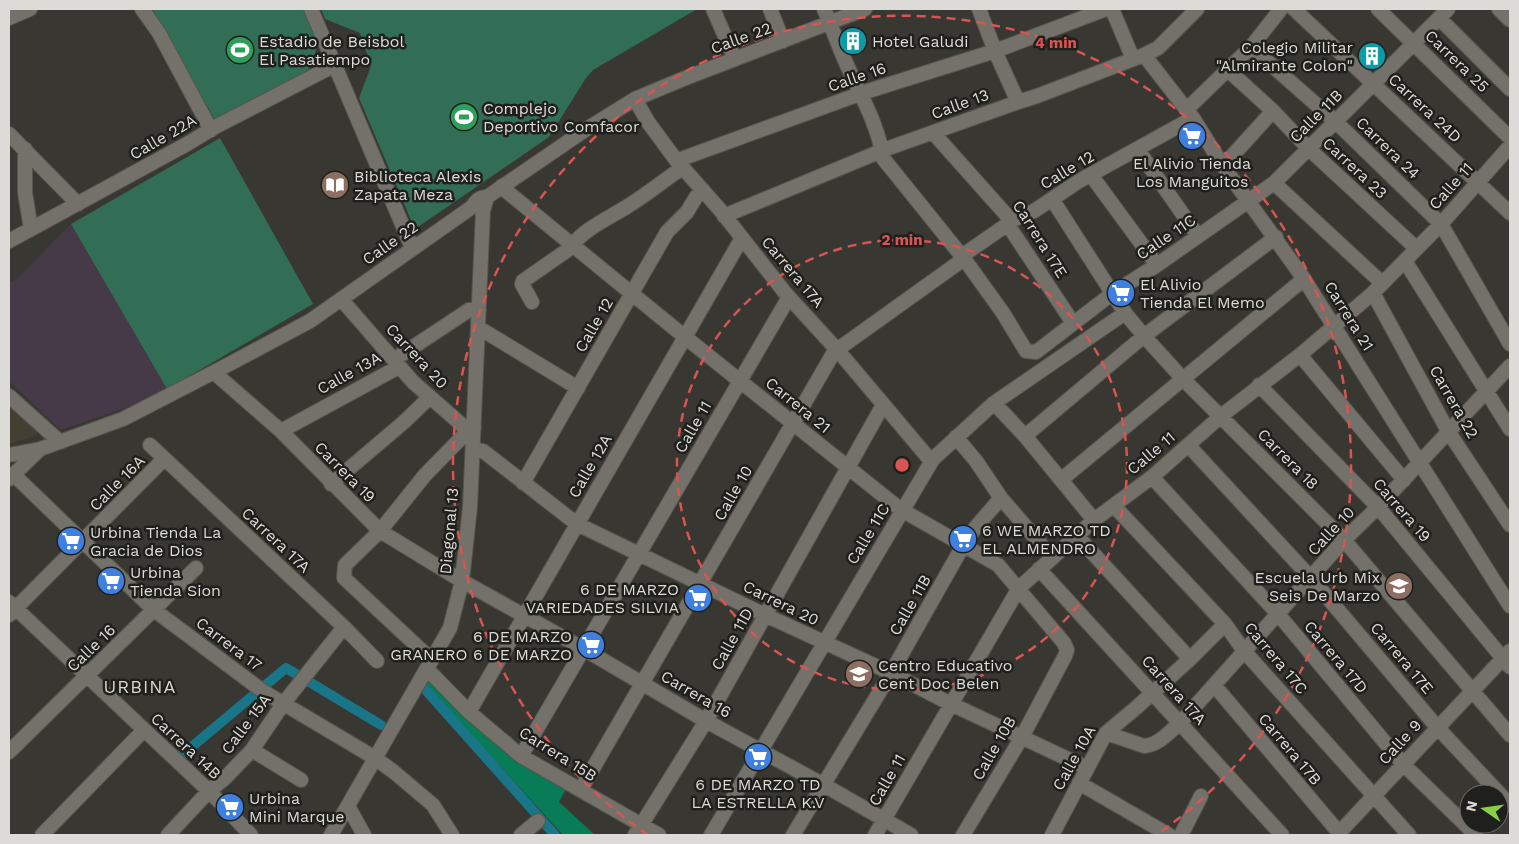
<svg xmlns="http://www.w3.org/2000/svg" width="1519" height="844" viewBox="0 0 1519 844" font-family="'Work Sans',sans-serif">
<rect width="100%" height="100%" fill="#393731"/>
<!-- built -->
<path fill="#434033" d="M9,405l29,26 -1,4 -28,9z"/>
<!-- education -->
<path fill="#463a49" d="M71,224l96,165 -25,13 -81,28 -52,-49v-99l7,-2z"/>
<!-- green -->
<path fill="#326e56" d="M152,9h152l11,25 1,16 -3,14 -11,13 -87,43z
M321,9h376l-104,61 -7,8 -37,59 -131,90h-4l-55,-129 12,-32 -11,-33 -35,-14z
M220,138l93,166 -146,85 -96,-165z"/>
<!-- forest -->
<path fill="#087b57" d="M429,679l137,110 -7,13 36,33h-32l-137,-150z"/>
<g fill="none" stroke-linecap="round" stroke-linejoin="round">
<!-- canal -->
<path stroke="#197689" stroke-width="10" d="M423,687l132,148
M182,755l104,-87 95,57"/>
<defs>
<path id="minor" d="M142,9l17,24 52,97
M311,9l99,234 3,4
M713,9l22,50
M770,9l13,32
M824,9c8,18 14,36 22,54 11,25 35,67 36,94l83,103 38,53 23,38 10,1 77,-59 44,-28 117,-82 174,-174
M979,9l16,42 23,51
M1112,9l21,50
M1294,9l216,204
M1378,9l132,129
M1499,9l11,11
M9,18l21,-9
M1439,18l71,71
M1251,47l85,75 105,102 69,120
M1144,55l49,63 30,48 81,113 206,327
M1228,70l45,41 36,38 107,99
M635,99l13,23 28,38 45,51 65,83 54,59 91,108
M1187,109l64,-62 30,-38
M935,132l1,4 74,83v9l63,95
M9,134l69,70
M25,149v44l6,36
M1138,150l60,86
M1223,166l50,-55
M1091,175l66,90
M1274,183l108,100
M502,186l3,4 180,147 215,172 98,56 66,78 3,7 -2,6 -43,81 -59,98
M1052,199l73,114 19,23 39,43 161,161 166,195
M724,216l162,-67 132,-47 19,-6 107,-41 14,-7 39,-39
M9,241l178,-97 28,-17 120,-62
M1405,261l105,168
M1373,293l75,138 62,94
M341,299l72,83 49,43 5,3h7
M532,302l-10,-18 1,-3 46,-32c14,-20 40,-31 59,-43 18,-11 34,-24 51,-36l2,-11 184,-67 130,-41 111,-42
M478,330l6,1 94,57
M1300,355l104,125
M216,372l2,4 63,55 99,100 82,50 122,68 122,72 118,64 87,50
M1259,385l119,122 132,160
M9,396l51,46
M994,403l31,33 69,84
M281,431l114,-62 3,-12 71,-47h10
M1025,436l119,-100 132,-99
M956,437l20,24 25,37 51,59
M150,445l194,182 33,34
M1188,445l123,133 126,149 73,78
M473,449l10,2 94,73 188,91 126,58 60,31 136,64
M9,455l31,-6 83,-30 97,-50 90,-48 162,-114c4,-6 7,-10 15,-10l98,-67 50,-31 48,-20 182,-70
M13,474l141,136 110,82 111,66 19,14 39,33 19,30
M1152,477l126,137 125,150 73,71
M9,479l30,-29
M1062,479l242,-200
M523,483l144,-251 20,-20 9,-15 7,-7
M331,484l73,-62 26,-25
M1114,506l111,118 19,27 165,184
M1077,536l113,123
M1039,569l243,266
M9,602l200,189 42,44
M9,615l155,-156
M432,660l-88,-82 1,-13 35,-34 45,-56 40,-41 2,-6
M427,669l42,43 52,44 138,79
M1214,685l127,150
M469,712l273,-474
M1106,733l38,13c15,-1 25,-14 36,-23l164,-183 34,-33 132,-141
M252,750l49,30
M9,752l187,-184
M521,756l268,-459
M1079,783l90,52
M581,789l253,-437 127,-91 5,-8 49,-34 19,-8 45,-30 114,-63
M348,806l16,29
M42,835l101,-104
M168,835l41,-44 16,-13 27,-28 31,-46 61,-77
M331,835l119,-207 12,-47 8,-74 13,-296 4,-14
M521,835l17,-14
M635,835l71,-114 177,-316
M711,835l222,-376 61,-56 131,-90
M793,835l98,-162 73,-129 11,-16 26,-30
M875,835l144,-247 75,-68 58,-43 69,-61 79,-61 73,-62 68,-69 69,-78
M1052,835l54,-102 31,-26 53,-48 35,-35
M1181,835l20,-39
M1337,835l173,-184"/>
</defs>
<!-- minor casing -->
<use href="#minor" stroke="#55544d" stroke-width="16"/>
<!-- minor -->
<use href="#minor" stroke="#737169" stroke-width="14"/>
</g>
<!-- distance rings -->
<g fill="none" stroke="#d85554" stroke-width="2.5" stroke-dasharray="9 6">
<circle cx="902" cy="465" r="225"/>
<path d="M648 835A449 449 0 1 1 1156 835"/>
</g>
<!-- icons -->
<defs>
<symbol id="building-disc" viewBox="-11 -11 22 22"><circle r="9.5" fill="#0f9aa8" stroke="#1f1f1c"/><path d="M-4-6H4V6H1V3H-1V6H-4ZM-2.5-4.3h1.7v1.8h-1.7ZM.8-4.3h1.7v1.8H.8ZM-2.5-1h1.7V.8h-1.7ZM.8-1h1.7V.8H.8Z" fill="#fff"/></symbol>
<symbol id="stadium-disc" viewBox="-11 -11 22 22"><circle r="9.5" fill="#2e9e5b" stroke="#1f1f1c"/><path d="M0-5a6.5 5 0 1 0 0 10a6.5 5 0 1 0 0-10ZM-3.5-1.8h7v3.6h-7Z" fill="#fff"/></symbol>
<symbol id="supermarket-disc" viewBox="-11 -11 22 22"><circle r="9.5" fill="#3f7fe0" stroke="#1f1f1c"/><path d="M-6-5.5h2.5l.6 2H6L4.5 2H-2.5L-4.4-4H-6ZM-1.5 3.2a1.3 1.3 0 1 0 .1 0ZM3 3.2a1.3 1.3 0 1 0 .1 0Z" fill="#fff"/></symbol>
<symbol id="library-disc" viewBox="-11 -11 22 22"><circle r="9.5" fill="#8d6e63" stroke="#1f1f1c"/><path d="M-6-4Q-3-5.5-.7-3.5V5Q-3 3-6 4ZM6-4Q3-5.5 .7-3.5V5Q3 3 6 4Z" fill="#fff"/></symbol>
<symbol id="school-disc" viewBox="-11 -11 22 22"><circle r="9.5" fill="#8d6e63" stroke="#1f1f1c"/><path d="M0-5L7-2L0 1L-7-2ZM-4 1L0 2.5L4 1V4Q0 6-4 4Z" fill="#fff"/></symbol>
</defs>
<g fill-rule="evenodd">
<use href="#building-disc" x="837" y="25" width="32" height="32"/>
<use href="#stadium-disc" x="224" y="34" width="32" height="32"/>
<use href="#building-disc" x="1356" y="40" width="32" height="32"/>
<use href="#stadium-disc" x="448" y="101" width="32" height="32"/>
<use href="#supermarket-disc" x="1176" y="120" width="32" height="32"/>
<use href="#library-disc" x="319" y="169" width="32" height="32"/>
<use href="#supermarket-disc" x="1105" y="277" width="32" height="32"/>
<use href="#supermarket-disc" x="947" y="523" width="32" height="32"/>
<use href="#supermarket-disc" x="55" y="525" width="32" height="32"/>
<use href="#supermarket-disc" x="95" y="565" width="32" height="32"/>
<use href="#school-disc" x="1383" y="570" width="32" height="32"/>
<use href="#supermarket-disc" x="682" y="582" width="32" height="32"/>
<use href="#supermarket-disc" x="575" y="629" width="32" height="32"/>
<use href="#school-disc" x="843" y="658" width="32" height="32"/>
<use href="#supermarket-disc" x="742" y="741" width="32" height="32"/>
<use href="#supermarket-disc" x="214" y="791" width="32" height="32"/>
</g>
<g text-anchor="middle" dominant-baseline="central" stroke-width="5" stroke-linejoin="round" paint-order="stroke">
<!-- street labels -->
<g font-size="16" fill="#dddbd7" stroke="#1f1f1c">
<text transform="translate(741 38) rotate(-20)">Calle 22</text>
<text transform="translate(1457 61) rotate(44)">Carrera 25</text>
<text transform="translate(857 77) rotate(-19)">Calle 16</text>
<text transform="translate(960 104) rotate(-20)">Calle 13</text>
<text transform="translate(1425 108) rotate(43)">Carrera 24D</text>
<text transform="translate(1316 116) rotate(-45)">Calle 11B</text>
<text transform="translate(163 137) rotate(-30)">Calle 22A</text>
<text transform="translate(1388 148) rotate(44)">Carrera 24</text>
<text transform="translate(1355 168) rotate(43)">Carrera 23</text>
<text transform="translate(1067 170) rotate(-31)">Calle 12</text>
<text transform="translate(1451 186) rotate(-48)">Calle 11</text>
<text transform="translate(1166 237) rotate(-34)">Calle 11C</text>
<text transform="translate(1040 239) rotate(58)">Carrera 17E</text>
<text transform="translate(390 243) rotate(-35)">Calle 22</text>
<text transform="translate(793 272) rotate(50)">Carrera 17A</text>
<text transform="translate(1349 316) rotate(58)">Carrera 21</text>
<text transform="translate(594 325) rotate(-60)">Calle 12</text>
<text transform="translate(417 356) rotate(47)">Carrera 20</text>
<text transform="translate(349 373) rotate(-29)">Calle 13A</text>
<text transform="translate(1454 402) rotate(60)">Carrera 22</text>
<text transform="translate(798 405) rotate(39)">Carrera 21</text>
<text transform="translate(693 427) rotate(-60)">Calle 11</text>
<text transform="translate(1151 453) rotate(-40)">Calle 11</text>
<text transform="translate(1288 459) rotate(45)">Carrera 18</text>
<text transform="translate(590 466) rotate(-60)">Calle 12A</text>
<text transform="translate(345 472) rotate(45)">Carrera 19</text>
<text transform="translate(117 483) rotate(-45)">Calle 16A</text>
<text transform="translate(733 493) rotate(-60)">Calle 10</text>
<text transform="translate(1402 510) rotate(49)">Carrera 19</text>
<text transform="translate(449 531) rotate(-85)">Diagonal 13</text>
<text transform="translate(1331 531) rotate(-47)">Calle 10</text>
<text transform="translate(868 534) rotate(-59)">Calle 11C</text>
<text transform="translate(276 540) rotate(43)">Carrera 17A</text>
<text transform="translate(781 603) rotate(26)">Carrera 20</text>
<text transform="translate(910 605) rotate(-60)">Calle 11B</text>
<text transform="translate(732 639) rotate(-61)">Calle 11D</text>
<text transform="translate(229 644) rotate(37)">Carrera 17</text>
<text transform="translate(91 648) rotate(-44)">Calle 16</text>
<text transform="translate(1336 657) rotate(50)">Carrera 17D</text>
<text transform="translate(1276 658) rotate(50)">Carrera 17C</text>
<text transform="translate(1402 658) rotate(50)">Carrera 17E</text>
<text transform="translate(1174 690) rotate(48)">Carrera 17A</text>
<text transform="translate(696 694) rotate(30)">Carrera 16</text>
<text transform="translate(246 724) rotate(-53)">Calle 15A</text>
<text transform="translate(1400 742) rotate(-47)">Calle 9</text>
<text transform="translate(186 746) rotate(43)">Carrera 14B</text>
<text transform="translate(994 748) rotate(-60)">Calle 10B</text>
<text transform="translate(1290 749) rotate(50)">Carrera 17B</text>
<text transform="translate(558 754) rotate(32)">Carrera 15B</text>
<text transform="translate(1074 758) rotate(-61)">Calle 10A</text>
<text transform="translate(887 780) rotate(-60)">Calle 11</text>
</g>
<!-- poi labels -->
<g font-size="16" fill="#dddbd7" stroke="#1f1f1c" text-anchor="start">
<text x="259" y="41">Estadio de Beisbol<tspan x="259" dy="18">El Pasatiempo</tspan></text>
<text x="872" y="41">Hotel Galudi</text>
<text x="1353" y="47" text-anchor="end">Colegio Militar<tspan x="1353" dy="18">"Almirante Colon"</tspan></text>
<text x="483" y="108">Complejo<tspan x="483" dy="18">Deportivo Comfacor</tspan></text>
<text x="1192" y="163" text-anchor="middle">El Alivio Tienda<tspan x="1192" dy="18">Los Manguitos</tspan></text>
<text x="354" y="176">Biblioteca Alexis<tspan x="354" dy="18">Zapata Meza</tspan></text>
<text x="1140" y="284">El Alivio<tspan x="1140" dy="18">Tienda El Memo</tspan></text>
<text x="982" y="530">6 WE MARZO TD<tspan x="982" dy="18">EL ALMENDRO</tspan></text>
<text x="90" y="532">Urbina Tienda La<tspan x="90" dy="18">Gracia de Dios</tspan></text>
<text x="130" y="572">Urbina<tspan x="130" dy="18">Tienda Sion</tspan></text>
<text x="1380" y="577" text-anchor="end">Escuela Urb Mix<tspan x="1380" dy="18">Seis De Marzo</tspan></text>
<text x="679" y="589" text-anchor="end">6 DE MARZO<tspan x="679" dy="18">VARIEDADES SILVIA</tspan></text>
<text x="572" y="636" text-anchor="end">6 DE MARZO<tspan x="572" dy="18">GRANERO 6 DE MARZO</tspan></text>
<text x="878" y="665">Centro Educativo<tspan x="878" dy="18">Cent Doc Belen</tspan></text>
<text x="758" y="784" text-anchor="middle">6 DE MARZO TD<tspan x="758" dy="18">LA ESTRELLA K.V</tspan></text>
<text x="249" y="798">Urbina<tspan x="249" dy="18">Mini Marque</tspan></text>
</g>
<!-- neighbourhood labels -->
<g font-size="18" letter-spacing="1" fill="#d9d7ce" stroke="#1f1f1c">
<text x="140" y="686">URBINA</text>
</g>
</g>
<circle cx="902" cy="465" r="8" fill="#d85554" stroke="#1f1f1c" stroke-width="2.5"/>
<g font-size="15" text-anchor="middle" font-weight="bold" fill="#d85554" stroke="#1f1f1c" stroke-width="5" stroke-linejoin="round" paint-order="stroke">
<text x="1056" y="48">4 min</text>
<text x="902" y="245">2 min</text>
</g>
<!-- border -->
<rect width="1519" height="844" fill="none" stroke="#dddbd7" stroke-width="20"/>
<!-- north arrow -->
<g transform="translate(1484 809) rotate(283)"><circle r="24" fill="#1f1f1c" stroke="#6b6a67"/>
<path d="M0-4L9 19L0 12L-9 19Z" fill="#8ace47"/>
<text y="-8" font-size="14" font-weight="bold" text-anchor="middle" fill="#dddbd7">N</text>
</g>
</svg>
